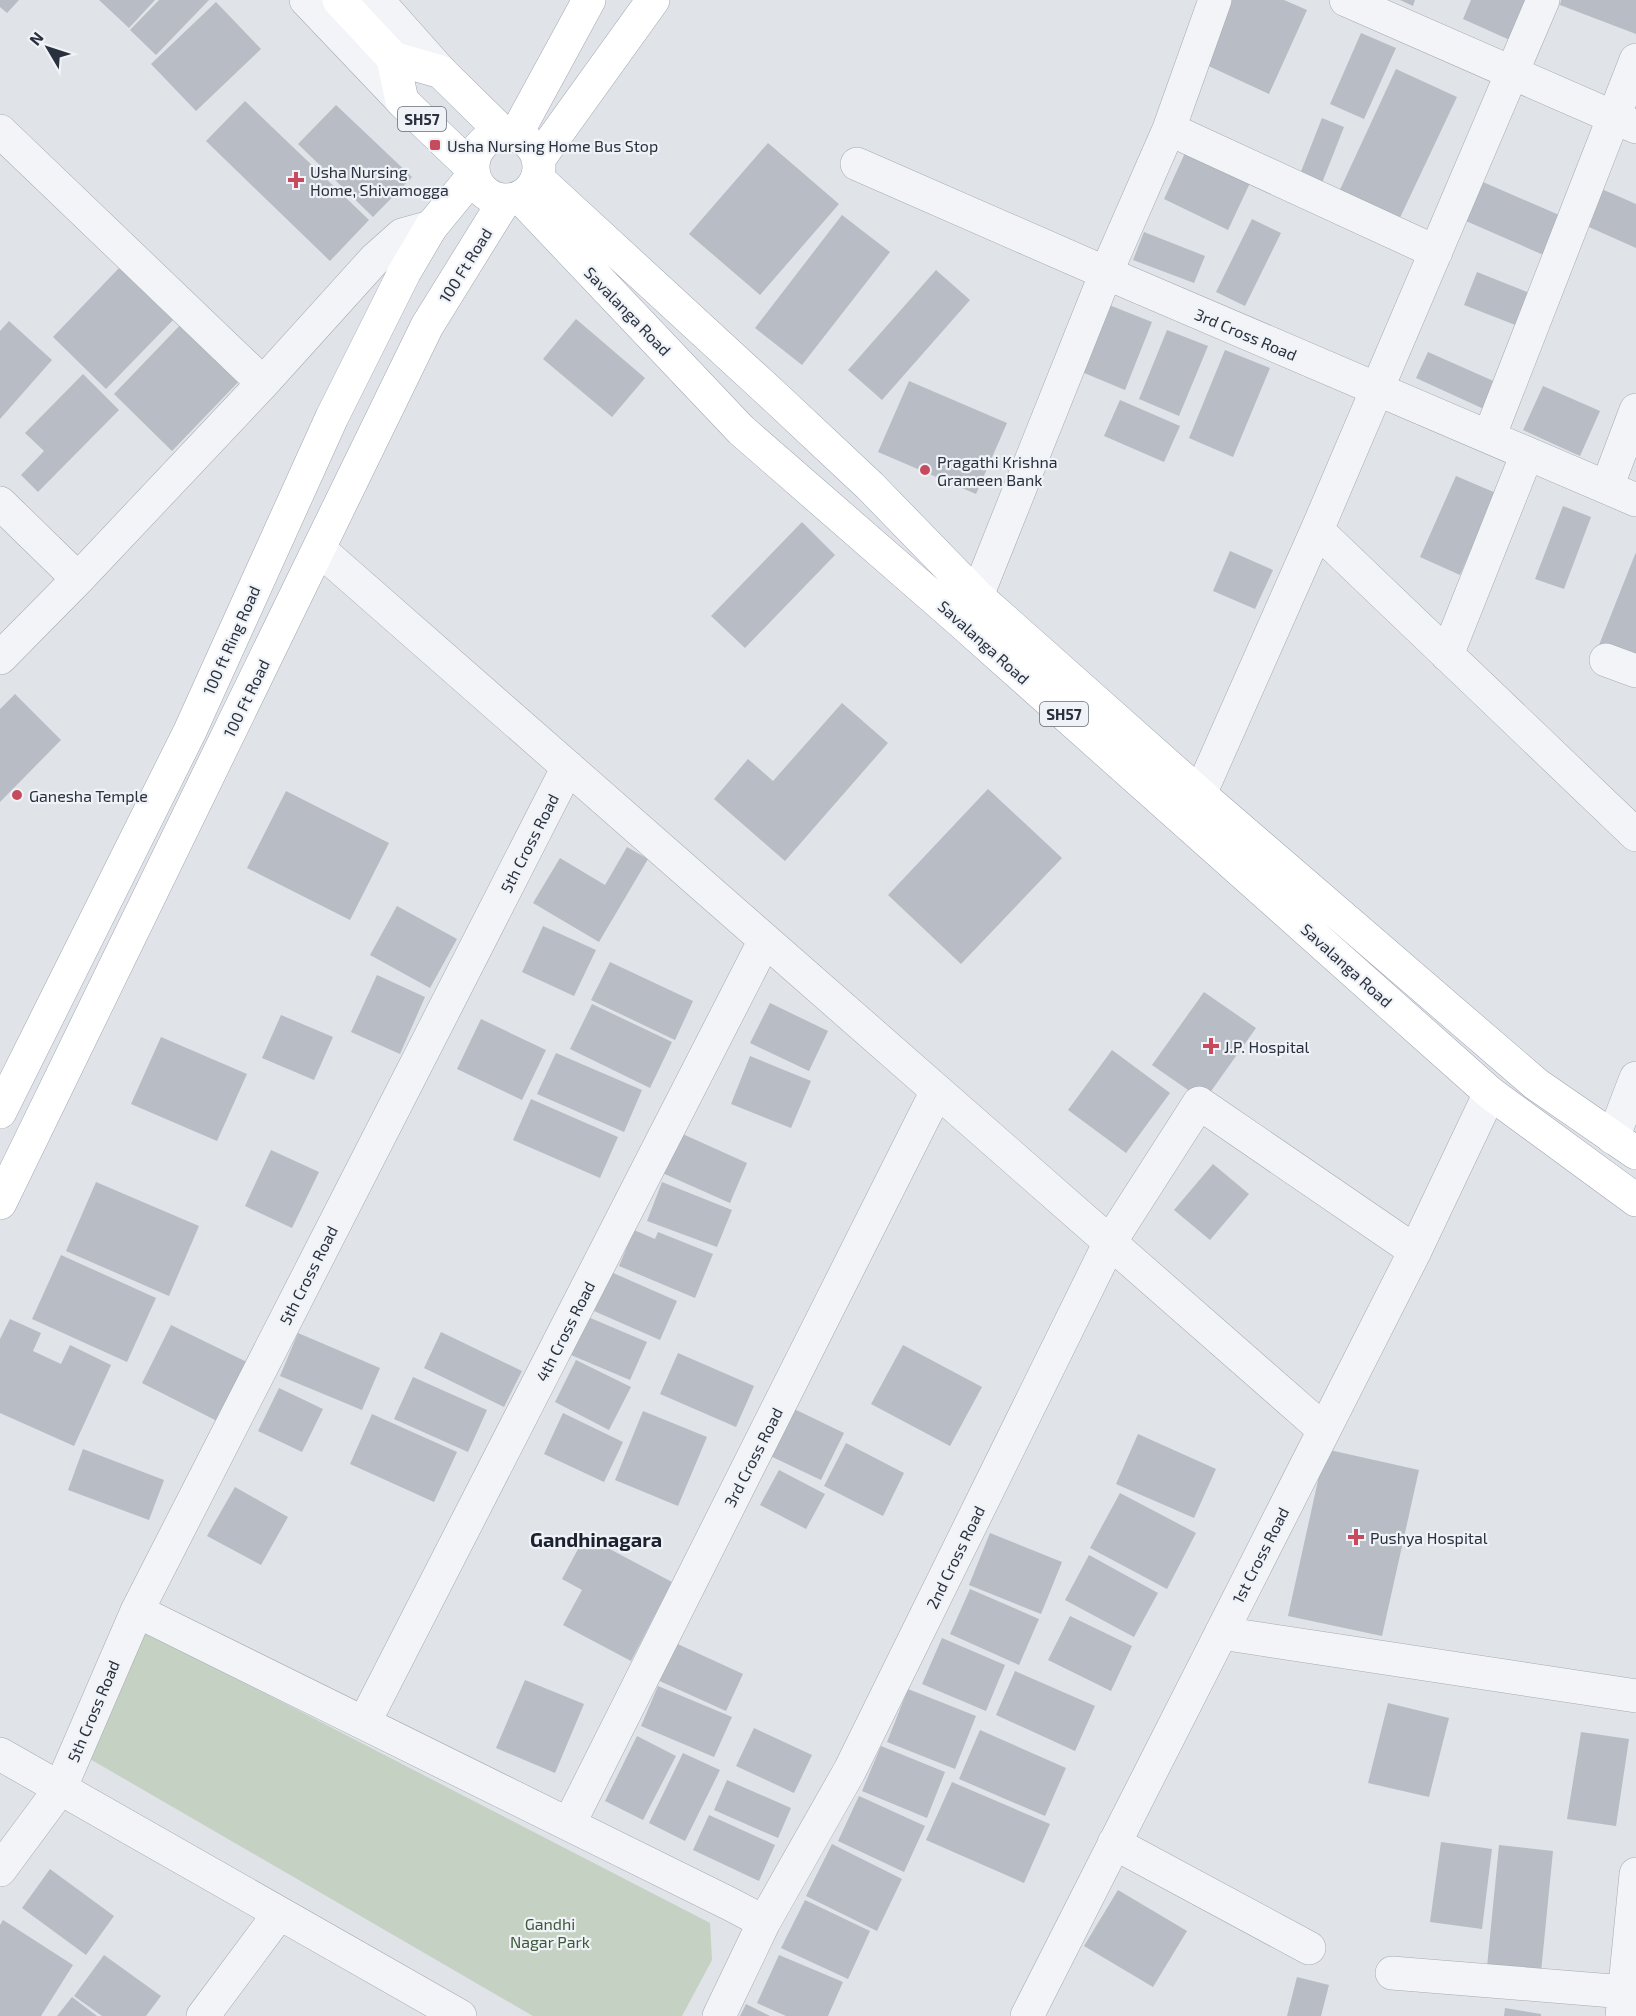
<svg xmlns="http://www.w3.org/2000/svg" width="1636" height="2016" viewBox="0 0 1636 2016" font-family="'Exo 2',sans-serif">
<rect width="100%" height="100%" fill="#e0e3e8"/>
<!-- green -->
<path fill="#c5d1c2" d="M127,1622l583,301 2,37 -30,56h-149l-455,-264z"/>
<!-- building -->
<path fill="#b7bcc5" d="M0,0h19l-12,13 -7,-6z
M99,0h56l-26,28z
M159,0h50l-53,55 -26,-25z
M1229,0h55l23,10 -38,84 -69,-32z
M1400,0h15l-2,6z
M1471,0h59l-18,41 -49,-22z
M1561,0h75v34l-76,-29z
M216,2l45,47 -65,62 -45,-47z
M1361,33l35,15 -32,71 -34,-15z
M1396,69l61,28 -60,127 -60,-28z
M245,101l124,119 -39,41 -124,-120z
M336,105l76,72 -39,40 -75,-73z
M1322,118l22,9 -22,56 -22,-9z
M768,143l71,61 -79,91 -71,-61z
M1185,153l65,30 -22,47 -64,-31z
M1483,182l83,36 -18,39 -82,-36z
M1597,187l39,17v44l-56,-25z
M842,215l48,37 -88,113 -47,-37z
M1252,219l29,14 -36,73 -29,-14z
M1144,232l61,24 -11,27 -61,-23z
M119,268l54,52 -67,69 -53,-52z
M936,270l34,30 -88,100 -34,-30z
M1477,272l60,24 -14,32 -59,-23z
M1104,303l48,19 -27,68 -48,-20z
M186,319l58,57 -72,75 -58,-57z
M576,319l69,59 -33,39 -69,-58z
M9,321l43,39 -52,59v-88z
M1167,330l41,16 -29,70 -40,-17z
M1225,350l45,18 -37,89 -44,-19z
M1428,352l70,31 -12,27 -70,-32z
M83,374l36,36 -81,82 -17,-17 23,-24 -19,-18z
M909,381l98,42 -31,71 -98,-42z
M1543,386l57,25 -20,45 -57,-26z
M1120,400l60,26 -16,36 -60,-26z
M1456,476l40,17 -36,82 -40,-18z
M1563,506l28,11 -27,72 -29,-10z
M802,522l33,33 -90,93 -34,-32z
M1230,551l43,19 -18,39 -42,-18z
M1636,552v108l-37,-15z
M15,694l46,46 -61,62v-93z
M842,703l46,40 -103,118 -71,-62 34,-40 25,22z
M988,789l74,69 -101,106 -73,-69z
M286,791l103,52 -39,77 -103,-52z
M627,847l21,12 -49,83 -66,-39 27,-45 45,27z
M397,906l60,33 -27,49 -60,-33z
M543,926l53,24 -22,46 -52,-24z
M610,962l83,39 -18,39 -84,-40z
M377,975l48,22 -25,57 -49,-22z
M1204,992l52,36 -52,73 -52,-36z
M770,1003l58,28 -19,40 -59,-28z
M592,1004l80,38 -22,46 -80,-39z
M281,1015l52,22 -19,43 -52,-22z
M481,1019l65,31 -24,50 -65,-31z
M161,1037l86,37 -30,67 -86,-37z
M1112,1050l58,43 -44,60 -58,-43z
M556,1053l86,37 -18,42 -87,-38z
M750,1056l61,25 -20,47 -60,-24z
M531,1099l87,38 -18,41 -87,-38z
M676,1131l71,32 -17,40 -72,-32z
M271,1150l48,22 -27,56 -47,-22z
M1213,1164l36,30 -39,46 -36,-30z
M96,1182l103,44 -30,70 -103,-45z
M662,1182l70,28 -15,37 -70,-26z
M634,1230l21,9 3,-7 55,22 -18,44 -76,-32z
M61,1255l95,43 -29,64 -95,-43z
M611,1272l66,29 -17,39 -66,-29z
M588,1317l59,25 -17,38 -59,-25z
M10,1319l31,14 -8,18 28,13 9,-19 41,20 -37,81 -74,-33v-74z
M171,1325l80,39 -30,59 -79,-40z
M441,1332l81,39 -18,36 -80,-39z
M298,1333l82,35 -18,42 -82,-34z
M903,1345l79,42 -32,59 -79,-42z
M678,1353l76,33 -18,41 -76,-33z
M576,1360l55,27 -22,43 -54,-28z
M413,1377l74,33 -19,42 -74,-33z
M279,1388l44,21 -21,43 -44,-21z
M788,1406l56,27 -23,47 -55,-26z
M643,1411l64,26 -29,69 -63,-26z
M563,1413l60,29 -19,40 -60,-28z
M372,1414l85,38 -23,50 -84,-38z
M1138,1434l78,35 -22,49 -78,-34z
M846,1443l58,30 -21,43 -59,-30z
M83,1449l81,31 -15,40 -81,-30z
M1325,1449l94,21 -37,166 -94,-20z
M779,1470l46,24 -19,35 -46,-24z
M235,1487l53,30 -27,48 -54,-29z
M1120,1493l76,40 -29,56 -77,-41z
M990,1533l72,29 -21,52 -72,-29z
M585,1536l87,46 -41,79 -68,-36 19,-35 -20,-11z
M1089,1555l69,38 -24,44 -69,-37z
M970,1589l69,30 -20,46 -69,-31z
M1070,1616l62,30 -21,45 -63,-31z
M942,1638l63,27 -19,46 -64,-27z
M669,1640l74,34 -17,37 -73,-33z
M1015,1671l80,35 -20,45 -79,-36z
M525,1680l59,24 -29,69 -59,-25z
M658,1686l74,31 -18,40 -73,-31z
M908,1689l68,27 -21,53 -68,-27z
M1388,1703l61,15 -20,79 -61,-14z
M754,1728l58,27 -18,38 -58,-27z
M980,1730l86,38 -21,48 -86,-37z
M1581,1732l48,7 -13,87 -49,-7z
M637,1736l39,20 -33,64 -38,-19z
M881,1746l64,26 -18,46 -65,-27z
M683,1753l37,17 -35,71 -36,-18z
M727,1780l64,28 -13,30 -64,-28z
M952,1782l98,42 -26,59 -98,-43z
M859,1796l66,30 -21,46 -66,-31z
M709,1815l66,30 -16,36 -66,-31z
M1441,1842l51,7 -10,80 -52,-7z
M832,1844l70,35 -25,52 -71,-35z
M1499,1845l54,6 -12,121 -54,-5z
M50,1869l64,47 -28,39 -64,-47z
M1118,1890l69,41 -34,56 -69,-41z
M805,1900l65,31 -22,48 -67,-31z
M3,1920l70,45 -32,51h-41v-91z
M104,1955l57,41 -15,20h-44l-28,-20z
M779,1955l64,27 -15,34h-42l-29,-13z
M1297,1977l32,8 -8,31h-34z
M72,1997l25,19h-40z
M746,2004l24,12h-30z
M1505,2008l36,6v2h-37z"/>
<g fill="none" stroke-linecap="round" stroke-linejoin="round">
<defs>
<path id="street" d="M306,0l96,101
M377,0l64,72
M1346,0l290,127
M1169,129l267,123
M0,131l263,252
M857,164l249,109 530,227
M1489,437l147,-377
M1607,487l29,-77
M0,503l78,76
M1317,530l319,305
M319,549l1005,881
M977,596l129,-323 63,-144 46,-129
M1447,655l80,-201
M0,658l78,-79 185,-196 112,-124 27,-24 29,-8
M1606,660l30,11
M1187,817l13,-23 117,-264 226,-530
M1613,1138l23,-60
M137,1611l593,293 34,18
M1221,1633l415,63
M364,1723l401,-783
M0,1754l460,262
M569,1824l368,-733
M1114,1843l195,105
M0,1870l60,-81 77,-178 431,-844
M1392,1973l233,19
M203,2016l76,-102
M719,2016l45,-94 86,-152 260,-528 89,-139 216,148
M1027,2016l388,-765 75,-158
M1622,2016l14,-142"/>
<path id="primary" d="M339,0l54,58 48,14 63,62
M393,58l9,43 70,67
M473 167a33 33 0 1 1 66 0a33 33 0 1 1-66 0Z
M515,136l74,-136
M538,160l115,-160
M537,178l237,218 96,90 107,110 233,207 326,281 100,69
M520,197l221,233 217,189 532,474 146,107
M0,1112l190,-381 142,-314 72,-144 27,-46 42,-51
M0,1203l427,-877 78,-126"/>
</defs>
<!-- street casing -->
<use href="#street" stroke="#a6aab2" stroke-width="34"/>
<!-- primary casing -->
<use href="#primary" stroke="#a0a7b3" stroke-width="34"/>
<!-- street -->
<use href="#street" stroke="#f2f4f7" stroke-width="33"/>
<!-- primary -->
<use href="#primary" stroke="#fff" stroke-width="33"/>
</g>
<!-- markers -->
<g fill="#c64c5d" stroke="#eff2f6" stroke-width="2">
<rect x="429" y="139" width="12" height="12" rx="3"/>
<path d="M293 171h6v6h6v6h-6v6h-6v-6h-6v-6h6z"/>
<circle cx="925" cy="470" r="6"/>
<circle cx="17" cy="795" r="6"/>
<path d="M1208 1037h6v6h6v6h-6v6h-6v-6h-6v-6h6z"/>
<path d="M1353 1528h6v6h6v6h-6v6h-6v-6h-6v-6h6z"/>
</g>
<g text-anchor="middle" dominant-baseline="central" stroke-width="4.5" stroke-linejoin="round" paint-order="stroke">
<!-- shield labels -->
<g fill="#eff2f6" stroke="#656b75" stroke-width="1.5">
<rect x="398" y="107" width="48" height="24" rx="4.5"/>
<rect x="1040" y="702" width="48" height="24" rx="4.5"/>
</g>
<g font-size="15" font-weight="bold" fill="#2a313e">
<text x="422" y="119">SH57</text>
<text x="1064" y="714">SH57</text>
</g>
<!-- poi labels -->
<g font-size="16" fill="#2a313e" stroke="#eff2f6" text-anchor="start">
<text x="447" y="145">Usha Nursing Home Bus Stop</text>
<text x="310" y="171">Usha Nursing<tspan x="310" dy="18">Home, Shivamogga</tspan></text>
<text x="937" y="461">Pragathi Krishna<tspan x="937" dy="18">Grameen Bank</tspan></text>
<text x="29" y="795">Ganesha Temple</text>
<text x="1224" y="1046">J.P. Hospital</text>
<text x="1370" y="1537">Pushya Hospital</text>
</g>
<!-- street labels -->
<g font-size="16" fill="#2a313e" stroke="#eff2f6">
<text transform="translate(465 265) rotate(-58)">100 Ft Road</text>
<text transform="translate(628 311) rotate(46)">Savalanga Road</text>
<text transform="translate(1246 334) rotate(23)">3rd Cross Road</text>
<text transform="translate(231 640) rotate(-66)">100 ft Ring Road</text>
<text transform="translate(984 642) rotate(42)">Savalanga Road</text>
<text transform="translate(246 698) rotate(-64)">100 Ft Road</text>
<text transform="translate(529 843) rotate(-63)">5th Cross Road</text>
<text transform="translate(1347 965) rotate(42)">Savalanga Road</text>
<text transform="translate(308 1275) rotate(-63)">5th Cross Road</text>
<text transform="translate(565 1331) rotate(-63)">4th Cross Road</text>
<text transform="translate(753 1457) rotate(-63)">3rd Cross Road</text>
<text transform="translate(1260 1555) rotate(-63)">1st Cross Road</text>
<text transform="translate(955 1557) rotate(-64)">2nd Cross Road</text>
<text transform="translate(93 1711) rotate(-67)">5th Cross Road</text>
</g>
<!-- park labels -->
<g font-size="16" fill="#3e5938" stroke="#eff2f6">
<text x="550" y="1923">Gandhi<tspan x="550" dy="18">Nagar Park</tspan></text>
</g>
<!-- quarter labels -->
<g font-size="20" font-weight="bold" fill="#1c222f" stroke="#eff2f6">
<text x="596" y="1539">Gandhinagara</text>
</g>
</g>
<!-- north arrow -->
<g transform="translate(48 48) rotate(309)" stroke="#eff2f6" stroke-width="4.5" paint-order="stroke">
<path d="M0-4.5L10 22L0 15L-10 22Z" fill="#2a313e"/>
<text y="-9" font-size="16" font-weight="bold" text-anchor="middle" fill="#2a313e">N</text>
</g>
</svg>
